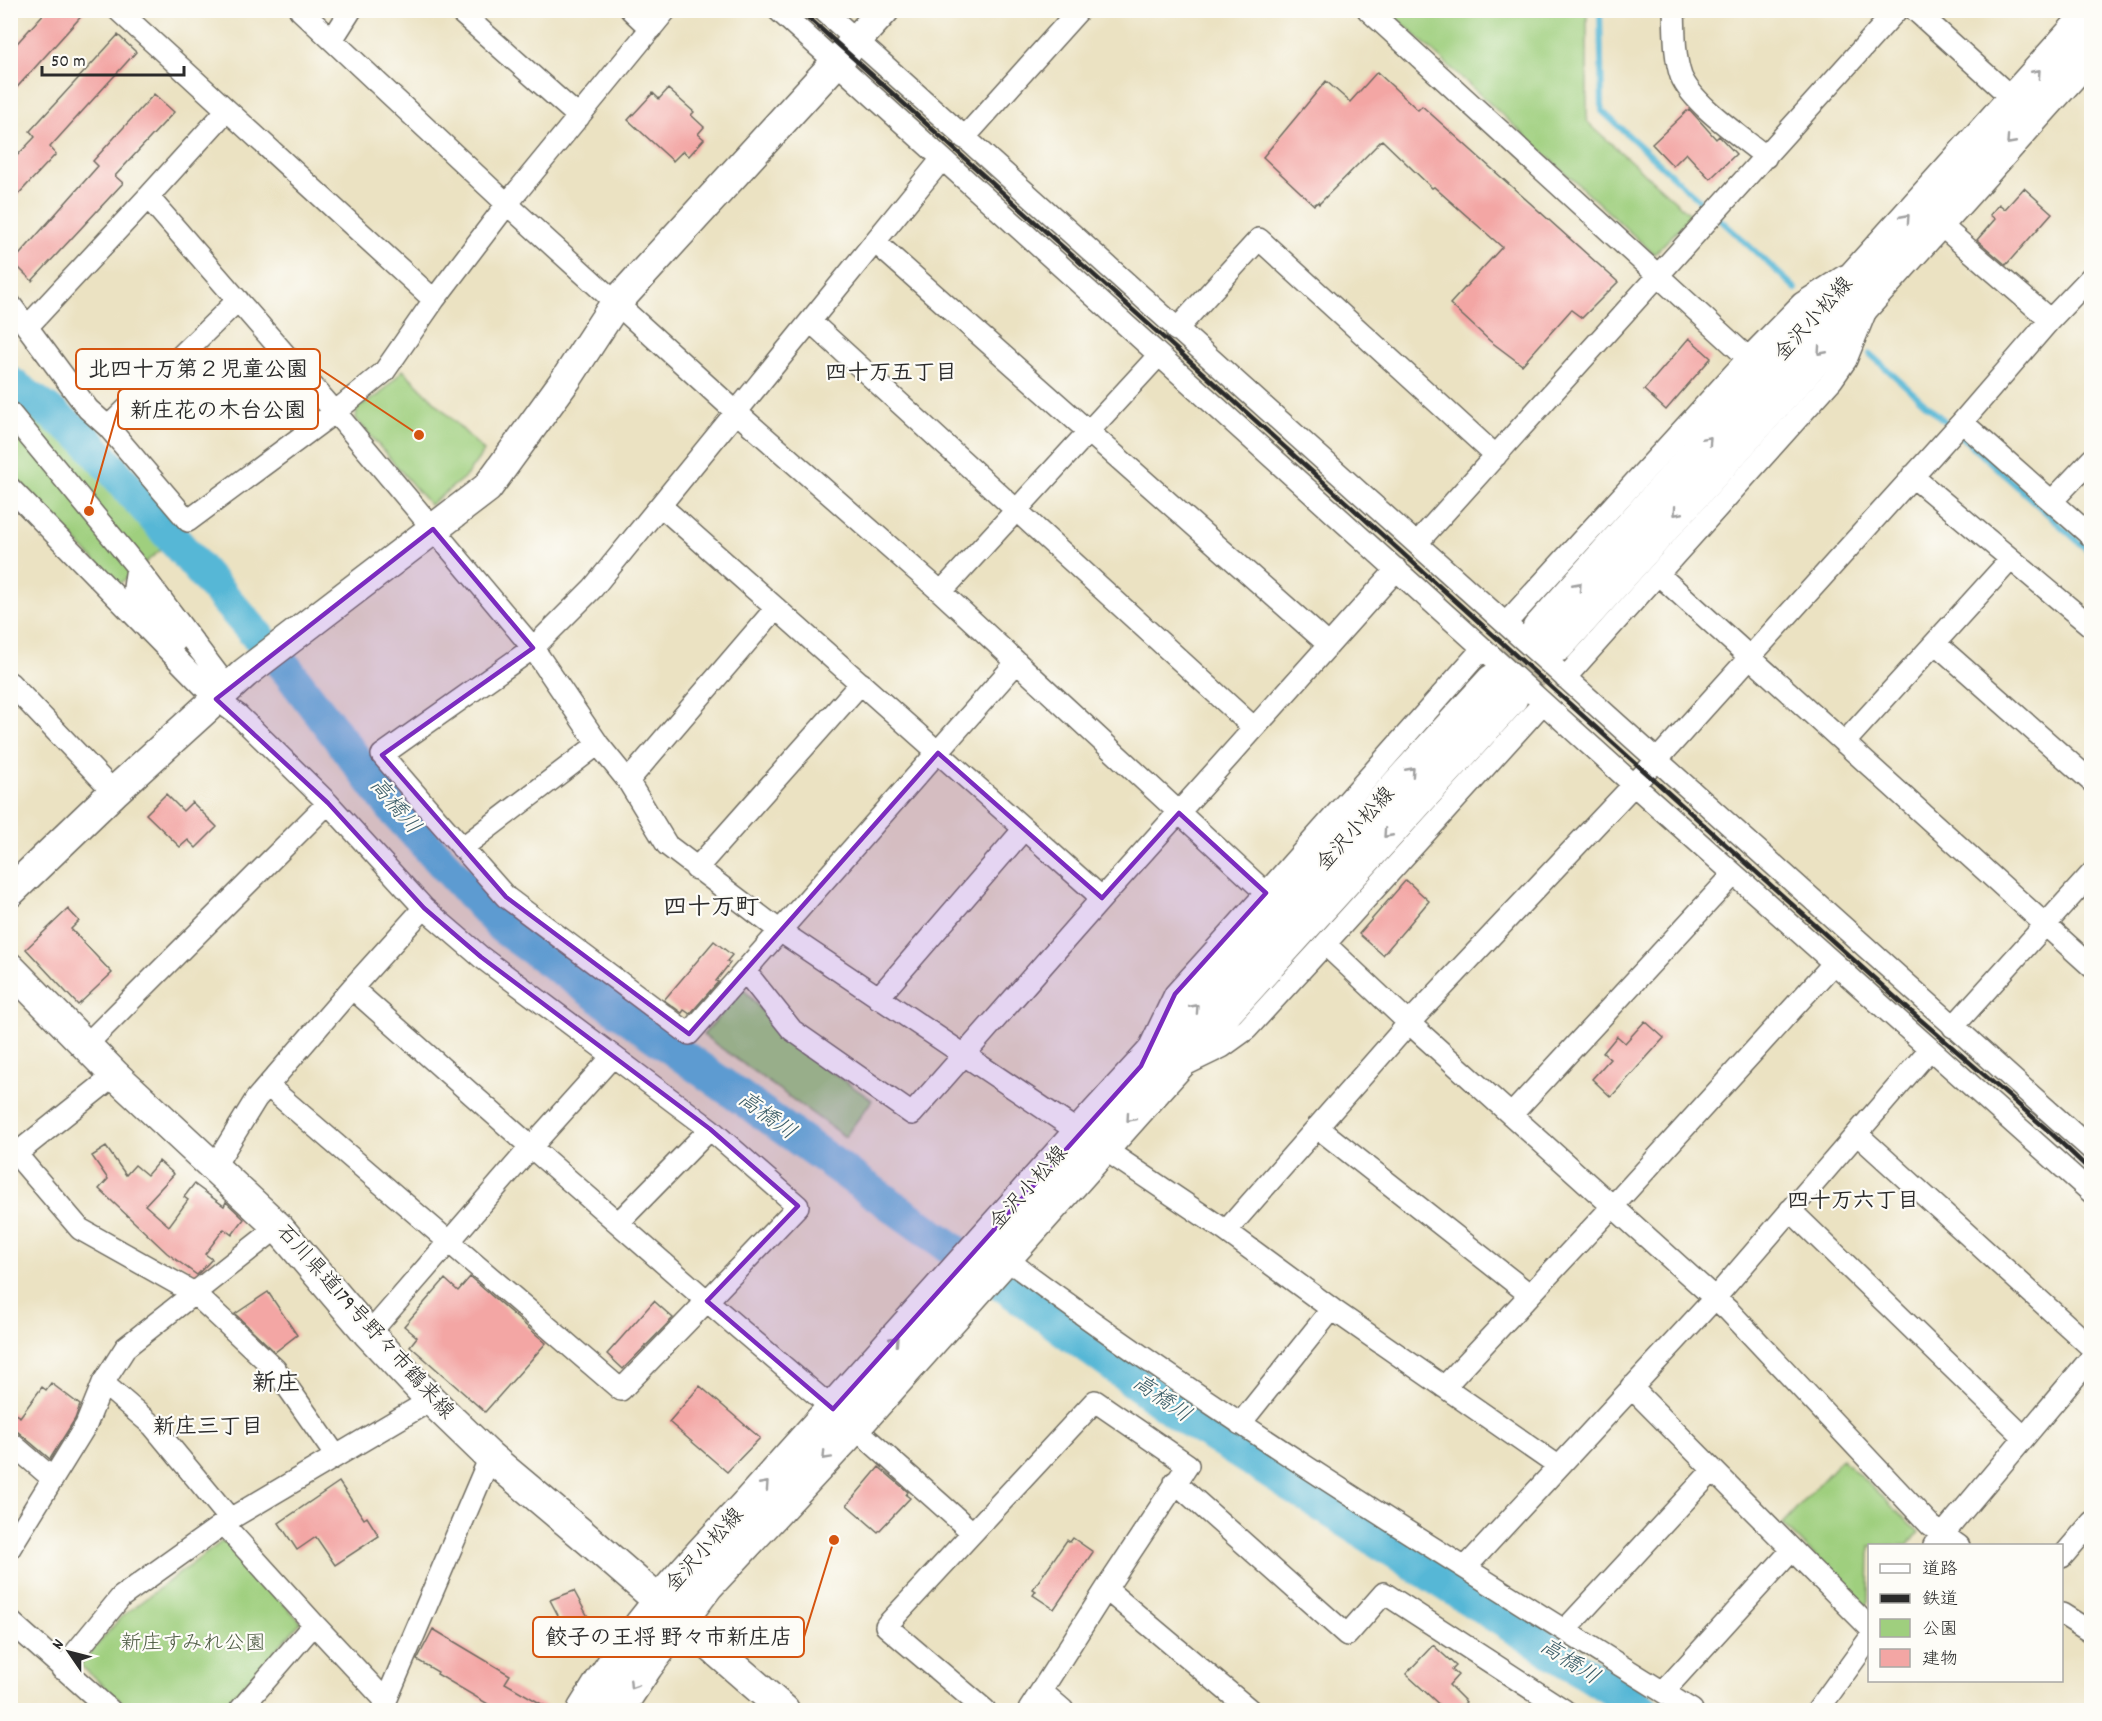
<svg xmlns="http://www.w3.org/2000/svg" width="2102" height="1721" viewBox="0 0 2102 1721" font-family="Dekko,'Klee One',sans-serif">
<rect width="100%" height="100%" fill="#fdfcf7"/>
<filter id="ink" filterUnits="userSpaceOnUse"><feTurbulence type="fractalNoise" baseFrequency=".0167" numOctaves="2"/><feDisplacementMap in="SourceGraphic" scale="12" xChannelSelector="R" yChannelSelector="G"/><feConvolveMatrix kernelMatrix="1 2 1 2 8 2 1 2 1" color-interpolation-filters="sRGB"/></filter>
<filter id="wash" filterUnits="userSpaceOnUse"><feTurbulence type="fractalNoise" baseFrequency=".008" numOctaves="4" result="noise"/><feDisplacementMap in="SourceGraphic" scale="24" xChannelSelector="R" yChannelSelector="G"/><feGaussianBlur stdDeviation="1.35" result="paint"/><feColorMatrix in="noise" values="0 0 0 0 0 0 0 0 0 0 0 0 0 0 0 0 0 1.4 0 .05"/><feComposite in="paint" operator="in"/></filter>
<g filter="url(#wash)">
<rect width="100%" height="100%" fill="#ebe2c2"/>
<!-- green -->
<path fill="#9fcf7e" stroke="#657d54" stroke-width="1.5" d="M1389,11h198v111l105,94 -38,38z
M403,370l81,81 -18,25 -36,29 -74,-86 1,-11 22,-13z
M11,398l70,52 82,98 -45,37 -107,-112z
M744,989l43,53 85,58 -27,37 -142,-102z
M1842,1459l77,73 -10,13 -39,1 -1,55 -3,5 -84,-82z
M224,1540l77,82 -79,88h-91l-51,-45 41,-48z"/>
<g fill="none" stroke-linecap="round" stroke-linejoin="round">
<!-- stream -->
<path stroke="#57b7d6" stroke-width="6" d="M1600,10l2,101 194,178
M1870,354l222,200"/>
<!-- river -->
<path stroke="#57b7d6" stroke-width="34" d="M10,383l74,54 204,234 106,139 108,117 511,365 170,125 461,293"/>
</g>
<g id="blocks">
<!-- building -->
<path fill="#f3a6a4" d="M47,10h40l-77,85v-44z
M118,35l18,17 -86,95 6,7 -46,49v-40l25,-26 -5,-6z
M1377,72l41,38 4,-4 196,176 -36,36 -11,-8 -49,55 -32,-24 -40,-37 52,-57 -68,-60 -2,1 -50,-48 -63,64 -1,-2 -4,3 -51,-48 63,-76 24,21z
M668,89l26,23 -3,3 13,12 -6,7 6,5 -15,17 -6,-5 -10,10 -45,-41 25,-27 6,6z
M154,94l20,18 -59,64 8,7 -91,98 -19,-19 85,-96 -5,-5z
M1689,109l27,30 3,-3 17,18 -26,25 -24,-26 -13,13 -21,-22z
M2024,188l28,25 -46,52 -29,-25 18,-21 -5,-4 9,-11 6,5z
M1689,338l22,20 -45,52 -22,-20z
M166,794l17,17 9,-9 25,25 -21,21 -8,-8 -8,7 -34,-33z
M1406,880l23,21 -46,54 -24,-21z
M68,909l11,12 -8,8 41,44 -34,32 -52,-56z
M714,941l18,14 -5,6 3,2 -14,18 2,1 -28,32 -6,-4 -2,3 -18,-13z
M1645,1021l19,17 -53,59 -19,-18 18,-20 -7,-6 14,-17 8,7z
M106,1147l20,28 9,-10 12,10 12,-14 15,13 -29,31 24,21 19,-26 -4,-3 10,-13 30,22 2,-4 18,17 -12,16 -8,-6 -19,25 7,5 -15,16 -30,-22 -68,-64 9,-10 -16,-23z
M470,1277l76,66 -61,69 -75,-66 7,-9 -13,-11 41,-47 13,12z
M268,1292l29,43 -22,17 -40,-38z
M654,1301l19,17 -50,51 -16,-15z
M51,1383l29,22 -5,14 -25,40 -32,-27 -8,-2v-19l10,6 22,-30 4,3z
M700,1386l60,52 -33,34 -58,-50z
M879,1467l29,25 -2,3 4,3 -32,34 -31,-27z
M339,1482l25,37 3,-2 12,19 -44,29 -19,-28 -19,13 -18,-27z
M1073,1538l20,14 -39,57 -21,-14 3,-4 -3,-2 34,-49 3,2z
M574,1591l20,37 -24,10 -20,-38z
M433,1629l77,46 -5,8 47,27h-54l-61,-36 1,-2 -21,-12z
M1433,1645l23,21 -4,4 6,5 -9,10 17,17 -8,8h-13l-39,-36z"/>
</g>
</g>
<g filter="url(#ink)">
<use href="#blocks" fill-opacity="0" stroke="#6e6b60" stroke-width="1.5"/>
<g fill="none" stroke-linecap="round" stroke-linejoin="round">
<!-- primary-tunnel -->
<path stroke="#c5bda4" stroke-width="33" stroke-dasharray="33 16" stroke-linecap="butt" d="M1493,681l46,-52
M1511,698l47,-53"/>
<defs>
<path id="street" d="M118,10l109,100 -79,87 187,215 198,236 65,96 30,37 39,64 113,86 446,300
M300,10l207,194 229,208 205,180 325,301 217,-245
M458,10l121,107
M631,10l20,19
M778,10l856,775 458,408
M823,10l834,750 -248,263 320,288 202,215 28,20
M1368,10l380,348 54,-55 42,-27
M1674,10c1,21 0,46 7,66 12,29 61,61 85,81
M1915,10l98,89
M332,40l19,-30
M227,110l207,190
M964,138l115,-128
M942,159l-349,429 -60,60 -151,107 55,64 69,78 183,137 328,-372
M1937,222l113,98
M875,242l454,403
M2092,276l-42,44 -88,102 -305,338 435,390
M10,304l78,105 20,18 80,94 147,-109 49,-40 50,-72 73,-96 159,-194
M810,321l444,407
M28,326l120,-129
M1176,330l83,-91 237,217
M10,413l127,154 91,121
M1962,422l130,115
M108,427l130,-127
M1912,476l180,151
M10,488l206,211 22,16 90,88
M2052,501l40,-42
M661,506l441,392
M1417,543l480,-533
M137,567l-3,21 42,53
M1658,574l174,-194 14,-20 19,-47
M941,592l218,-237
M1506,623l242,-265
M1935,643l157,139
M1565,678l93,-104 434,393
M10,683l104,109
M1844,743l167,-184
M628,781l148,-173
M462,848l136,-104
M696,869l165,-186
M1325,944l218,-241
M745,971l47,59 120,84 190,-216 295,-329
M352,988l72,-80 57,49 132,99
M878,998l146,-169
M1953,1027l139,-154
M1151,1044l24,-50 91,-101
M86,1045l242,-242 96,105
M1185,1065l37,-18 25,-18 78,-85 84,79 -183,208 106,78 -92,115
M268,1086l353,304 86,-89 -176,-154 -162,187
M1511,1115l223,-241
M1317,1127l212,167
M1857,1134l235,214
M10,1152l6,2 99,-79
M16,1154l64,75 114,64 81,76 61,87
M214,1167l42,-68 96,-111 179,159 82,-91 97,73 88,77 -91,95 126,108
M1790,1210l234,227
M618,1223l92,-94
M1005,1258c220,164 455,307 687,452
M1332,1309l226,157
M103,1383l50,43 77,93
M1444,1387l169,-181 221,-243
M1631,1387l239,241
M854,1427l118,105
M10,1442l43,37
M1175,1482l172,153 37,-42 180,117
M223,1524l91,100 -74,86
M1934,1545l158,-188
M10,1548l76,-123 17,-42 23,-36 152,-120
M2062,1557l30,-35
M1465,1568l250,-270 215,-249
M1106,1589l144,121
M2062,1614l30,19
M10,1621l100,89
M314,1624l72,77
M1565,1630l148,-160
M62,1669l59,-72 109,-78 201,-119
M1041,1691l22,19
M1663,1692l129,-142
M382,1710l108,-253
M985,1710l-99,-84 209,-225 93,64 -82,124 -77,121
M1818,1710l52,-72"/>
<path id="secondary" d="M10,892l104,-100 131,-119 242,-185 80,-110 49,-75 268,-293
M10,968l105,107 163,152 91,107 62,66 59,57 100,84 194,169"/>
<path id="primary" d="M1539,629l553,-617
M1558,645l534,-594
M584,1710c23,-38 49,-76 77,-110 27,-33 56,-63 84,-93l335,-374 413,-452
M617,1710l29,-44 61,-81 147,-158 315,-353 342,-376"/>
</defs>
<!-- street casing -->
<use href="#street" stroke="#6e6b60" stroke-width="24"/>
<!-- secondary casing -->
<use href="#secondary" stroke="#6e6b60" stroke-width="33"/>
<!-- primary casing -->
<use href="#primary" stroke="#6e6b60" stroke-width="36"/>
<!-- street -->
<use href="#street" stroke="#fff" stroke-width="21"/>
<!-- secondary -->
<use href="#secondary" stroke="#fff" stroke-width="30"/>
<!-- primary -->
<use href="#primary" stroke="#fff" stroke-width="33"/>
<!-- rail -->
<path stroke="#2b2b2b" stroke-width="4.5" d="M800,10l1107,998 144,125 41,39"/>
</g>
<!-- one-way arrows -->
<defs><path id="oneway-chevron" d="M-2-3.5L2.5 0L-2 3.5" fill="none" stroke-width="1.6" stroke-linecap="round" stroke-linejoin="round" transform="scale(1.5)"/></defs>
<g stroke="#a0a0a0">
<use href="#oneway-chevron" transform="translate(2037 73) rotate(-48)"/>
<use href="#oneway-chevron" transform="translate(2010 141) rotate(132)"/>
<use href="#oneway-chevron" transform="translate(1906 218) rotate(-48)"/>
<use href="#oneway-chevron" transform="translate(1821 351) rotate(132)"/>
<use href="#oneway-chevron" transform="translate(1708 440) rotate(-48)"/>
<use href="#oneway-chevron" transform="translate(1677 512) rotate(132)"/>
<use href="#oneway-chevron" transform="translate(1578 586) rotate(-48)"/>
<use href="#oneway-chevron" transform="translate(1411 771) rotate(-48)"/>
<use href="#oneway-chevron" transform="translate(1387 834) rotate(132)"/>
<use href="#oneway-chevron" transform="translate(1195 1008) rotate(-48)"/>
<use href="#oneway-chevron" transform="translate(1130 1118) rotate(131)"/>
<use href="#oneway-chevron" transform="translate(895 1340) rotate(-48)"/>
<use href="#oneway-chevron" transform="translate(826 1456) rotate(133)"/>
<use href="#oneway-chevron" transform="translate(765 1485) rotate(-48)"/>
<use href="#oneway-chevron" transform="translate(633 1685) rotate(123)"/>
</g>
</g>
<!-- marked area -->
<path fill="#7b2cbf" fill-opacity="0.2" stroke="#7b2cbf" stroke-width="4.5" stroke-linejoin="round" d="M433,529l100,119 -151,107 124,142 183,137 249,-281 164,145 77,-85 87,80 -91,101 -34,72 -308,343 -126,-108 91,-95 -88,-77 -229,-172 -57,-49 -96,-105 -112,-104z"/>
<g text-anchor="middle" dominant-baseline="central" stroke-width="4.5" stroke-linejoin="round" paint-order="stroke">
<!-- street labels -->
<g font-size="21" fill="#2b2b2b" stroke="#fdfcf7">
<text transform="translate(1815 320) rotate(-48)">金沢小松線</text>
<text transform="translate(1357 830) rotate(-48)">金沢小松線</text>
<text transform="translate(1030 1189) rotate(-48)">金沢小松線</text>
<text transform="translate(364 1323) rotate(48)">石川県道179号野々市鶴来線</text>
<text transform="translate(706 1551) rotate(-48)">金沢小松線</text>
</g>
<!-- park labels -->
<g font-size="21" fill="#4e5c44" stroke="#fdfcf7">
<text x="193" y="1645">新庄すみれ公園</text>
</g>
<!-- neighbourhood labels -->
<g font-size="22" font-weight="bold" fill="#2b2b2b" stroke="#fdfcf7">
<text x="891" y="374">四十万五丁目</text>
<text x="1853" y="1202">四十万六丁目</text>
<text x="208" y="1428">新庄三丁目</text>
</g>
<!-- water labels -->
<g font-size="22" font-style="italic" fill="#3a5c67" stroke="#fdfcf7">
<text transform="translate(394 807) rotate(50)">高橋川</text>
<text transform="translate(766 1117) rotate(36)">高橋川</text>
<text transform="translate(1161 1400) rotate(35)">高橋川</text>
<text transform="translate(1569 1663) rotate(33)">高橋川</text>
</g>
<!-- quarter labels -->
<g font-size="24" font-weight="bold" fill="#2b2b2b" stroke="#fdfcf7">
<text x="711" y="909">四十万町</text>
<text x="276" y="1385">新庄</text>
</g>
</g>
<!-- callouts -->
<path fill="none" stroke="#d5540f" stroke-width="2" d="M419 435L320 369M89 511L118 409M834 1540L804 1637"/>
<g fill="#d5540f" stroke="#fdfcf7" stroke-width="2">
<circle cx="419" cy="435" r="6"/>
<circle cx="89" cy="511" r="6"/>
<circle cx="834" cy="1540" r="6"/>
</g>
<g fill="#fdfcf7" stroke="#d5540f" stroke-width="2">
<rect x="76" y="349" width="244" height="40" rx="6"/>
<rect x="118" y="389" width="200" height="40" rx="6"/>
<rect x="533" y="1617" width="271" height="40" rx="6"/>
</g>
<g font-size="22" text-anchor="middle" font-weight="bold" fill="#2b2b2b">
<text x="198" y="376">北四十万第２児童公園</text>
<text x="218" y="417">新庄花の木台公園</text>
<text x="669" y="1644">餃子の王将 野々市新庄店</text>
</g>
<!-- margin -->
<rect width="2102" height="1721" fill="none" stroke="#fdfcf7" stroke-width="36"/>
<!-- legend -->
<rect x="1868" y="1544" width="195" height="138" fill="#fdfcf7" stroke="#a9a8a5" stroke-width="1.5"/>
<rect x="1880" y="1564" width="30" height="9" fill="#ffffff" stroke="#a9a8a5" stroke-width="1.5"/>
<text x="1922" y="1574" font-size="18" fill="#2b2b2b">道路</text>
<rect x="1880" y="1594" width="30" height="9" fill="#2b2b2b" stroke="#a9a8a5" stroke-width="1.5"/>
<text x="1922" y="1604" font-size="18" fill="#2b2b2b">鉄道</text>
<rect x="1880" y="1619" width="30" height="18" fill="#9fcf7e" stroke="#a9a8a5" stroke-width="1.5"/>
<text x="1922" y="1634" font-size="18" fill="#2b2b2b">公園</text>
<rect x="1880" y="1649" width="30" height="18" fill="#f3a6a4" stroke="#a9a8a5" stroke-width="1.5"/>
<text x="1922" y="1664" font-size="18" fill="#2b2b2b">建物</text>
<!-- north arrow -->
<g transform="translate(69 1652) rotate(305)" stroke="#fdfcf7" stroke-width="4.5" paint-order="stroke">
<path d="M0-4.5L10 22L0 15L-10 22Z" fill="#2b2b2b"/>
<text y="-9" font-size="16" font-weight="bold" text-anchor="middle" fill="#2b2b2b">N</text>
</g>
<!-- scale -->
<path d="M42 66v9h142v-9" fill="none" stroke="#2b2b2b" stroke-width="3"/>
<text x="51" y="66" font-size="18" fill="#2b2b2b" stroke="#fdfcf7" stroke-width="4.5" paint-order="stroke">50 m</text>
</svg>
